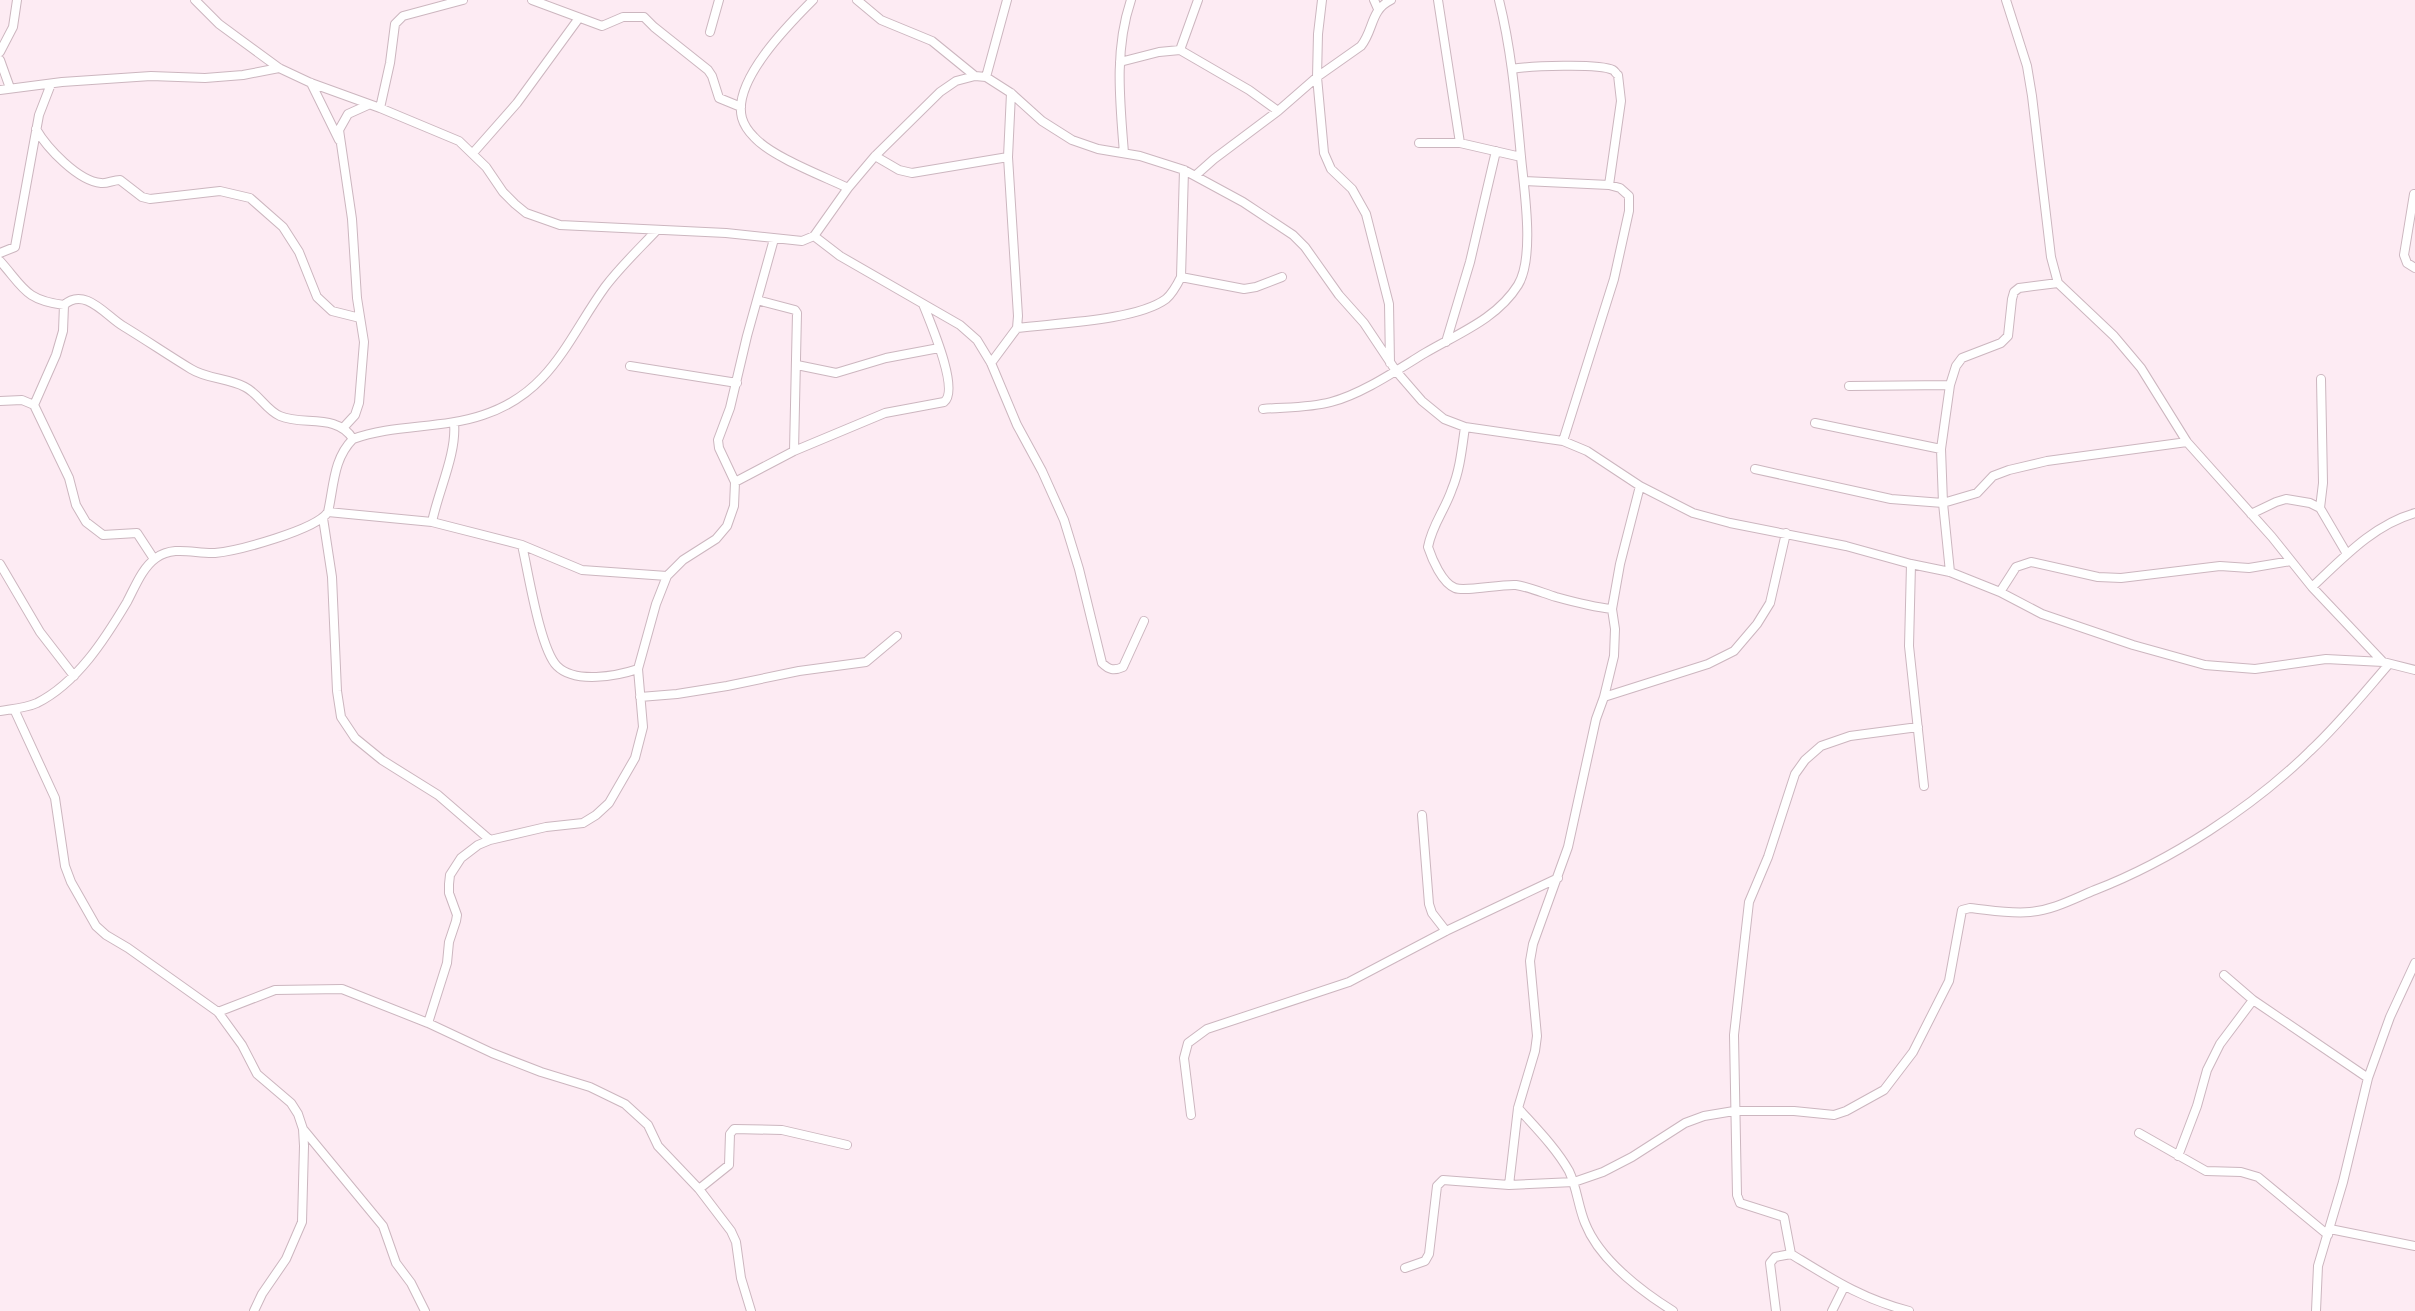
<svg xmlns="http://www.w3.org/2000/svg" width="2415" height="1311" viewBox="0 0 2415 1311" font-family="'DM Sans',sans-serif">
<rect width="100%" height="100%" fill="#fdebf3"/>
<g fill="none" stroke-linecap="round" stroke-linejoin="round">
<defs>
<path id="street" d="M195,0l24,24 60,44 32,15 69,25 79,33 27,26 17,25 12,12 11,9 34,12 166,8 76,8 12,-5 34,-48 27,-32 65,-64 16,-11 19,-5 11,1 25,16 31,28 30,19 26,9 42,7 44,14 59,32 50,33 12,12 34,48 25,28 32,48 26,30 22,18 21,8 98,14 24,10 53,35 53,27 37,10 116,23 65,18 39,8 50,20 42,22 91,31 72,20 50,4 71,-10 57,3
M532,0l70,26 21,-9h21l10,10 54,43 4,6 7,22 22,9
M813,0c-24,24 -81,81 -71,118 2,7 7,14 12,19 18,20 69,39 94,51
M857,0l24,20 51,21 43,35
M1322,0l-4,34 -1,43 7,76 7,16 21,20 14,25 23,90 1,59
M1374,0l4,9
M1438,0l22,143
M2006,0l21,66 5,30 19,161 7,26 56,53 27,32 46,74 85,95 40,50 71,75 32,8
M710,32l9,-32
M1180,50l18,-50
M0,52l13,-25 4,-27
M0,60l10,28
M1120,62l39,-10 21,-2 69,40 29,21
M1512,69c17,-3 87,-6 101,1 2,1 3,4 5,5l3,26 -12,84
M986,77l21,-77
M311,83l28,57
M0,90l62,-8 89,-6 54,2 38,-3 36,-7
M380,108l10,-45 5,-39 8,-8 60,-16
M36,129c11,19 42,52 65,54 6,1 12,-3 19,-3l22,17 8,2 70,-8 30,7 33,29 16,25 18,45 15,14 28,7
M1419,143h41l61,14
M473,153l44,-50 62,-85
M1124,153c-4,-51 -10,-103 7,-153
M875,156l24,14 13,3 96,-16
M1196,175l18,-16 64,-48 39,-34 44,-31c13,-16 9,-36 30,-46
M1524,181l85,4 11,3 9,8v15l-15,68 -51,162
M2414,194l-10,61 3,8 8,5
M814,236l26,20 120,69 17,15 14,23 26,62 25,46 22,49 15,49 23,94c7,7 12,8 21,4l21,-46
M0,253l15,-6 24,-132 12,-31
M0,261c24,27 25,39 64,44l-1,26 -7,24 -22,50
M1181,277l63,12 12,-2 26,-10
M757,300l38,10 2,3 -3,138
M64,305c21,-19 43,12 59,21 23,14 45,29 68,43 16,10 37,9 54,18 14,7 21,23 35,29 22,10 57,-3 73,23
M1017,328c38,-5 119,-7 149,-29 7,-6 11,-14 15,-22l3,-107
M1446,342l24,-80 26,-111
M991,363l26,-35 1,-12 -10,-159 3,-64
M797,365l39,8 50,-15 53,-10
M630,366l107,17
M1849,386l101,-1
M0,401l22,-1 12,5 35,73 7,27 10,17 17,13 34,-2 17,26
M1263,409c22,-2 46,-1 68,-7 31,-8 66,-32 94,-49 32,-19 72,-34 93,-68 17,-28 6,-96 3,-128 -5,-53 -9,-105 -22,-157
M1815,423l126,26
M1465,427c-3,21 -5,43 -13,62 -7,21 -20,36 -24,58 4,12 14,36 27,41 10,4 45,-4 61,-3 13,2 27,8 40,12 18,5 37,10 56,12
M343,428l12,-13 4,-12 5,-61 -7,-44 -5,-79 -13,-89 9,-16 20,-9
M1755,469l136,30 52,4 34,-10 16,-17 16,-6 38,-9 140,-19
M735,482l59,-31 91,-38 59,-11c16,-12 -14,-80 -21,-98
M2320,508l3,-25 -2,-104
M328,512l104,10 90,23 60,25 85,6
M2251,514l25,-12 10,-3 24,4 10,5 27,46
M323,518l9,59 5,114 4,26 14,21 27,22 56,35 52,45
M432,522c6,-30 25,-69 22,-99
M522,545c6,26 18,104 35,121 18,18 60,10 81,3
M0,564l40,68 34,44
M1911,564l-2,82 15,140
M1950,572l-7,-69 -2,-54 9,-64 6,-19 6,-8 39,-15 7,-7 4,-37 2,-7 5,-4 39,-5
M2312,587c31,-29 61,-62 103,-74
M2000,592l16,-25 15,-5 67,15 23,1 99,-12 29,2 42,-7
M640,697l37,-3 50,-8 72,-15 67,-9 31,-26
M1604,697l104,-33 26,-13 23,-27 13,-21 16,-70
M14,709l41,89 10,68 6,16 25,44 10,9 22,13 90,64 24,33 15,29 34,29 7,11 5,15 1,17 -2,76 -16,37 -24,35 -8,17
M0,711c12,-2 26,-3 37,-8 40,-20 68,-64 90,-101 8,-15 15,-34 29,-44 18,-13 39,-4 59,-5 22,-2 101,-23 113,-41 6,-26 5,-53 25,-73 40,-15 89,-10 130,-24 68,-22 85,-77 122,-128 15,-20 34,-38 51,-56
M1422,815l7,89 3,9 14,18
M2224,975l29,25 115,78
M218,1012l57,-22 67,-1 86,34 64,30 49,19 49,15 35,17 23,21 10,21 41,43 32,42 5,11 5,36 10,33
M428,1023l19,-60 2,-21 7,-21 1,-6 -8,-22v-9l1,-9 11,-17 17,-13 12,-5 56,-13 37,-4 13,-8 13,-12 26,-45 8,-31 -5,-58 18,-65 11,-28 16,-16 33,-21 11,-13 7,-20 1,-24 -16,-34 -1,-8 12,-32 17,-72 27,-97
M1518,1108c18,20 38,40 51,63 8,17 9,35 16,52 14,36 56,68 88,88
M1191,1115l-7,-57 4,-15 19,-14 142,-47 97,-51 112,-53
M303,1129l80,97 13,37 15,20 14,28
M2139,1133l67,38 35,1 17,5 70,58
M2178,1156l19,-50 10,-36 13,-26 33,-44
M1509,1185l9,-77 17,-57 2,-15 -7,-75 3,-17 35,-97 28,-128 8,-22 10,-41 1,-27 -3,-20 8,-45 20,-78
M699,1189l30,-24 1,-31 4,-5 48,1 65,15
M2330,1229l85,17
M1405,1268l20,-7 4,-7 8,-68 6,-6 66,5 65,-3 29,-10 29,-15 53,-34 19,-7 30,-5h60l40,4 12,-4 38,-21 29,-38 36,-71 13,-71 8,-2c20,2 40,6 60,4 23,-2 43,-13 65,-22 75,-29 157,-82 215,-139 29,-27 53,-57 79,-87
M1776,1311l-6,-48 5,-6 16,-3
M1832,1311l12,-24
M1909,1311c-47,-12 -77,-32 -118,-57l-7,-37 -44,-14 -3,-8 -3,-160 15,-133 19,-45 27,-83 10,-14 16,-14 29,-10 68,-9
M2316,1311l2,-45 25,-84 25,-104 22,-61 25,-54"/>
</defs>
<!-- street casing -->
<use href="#street" stroke="#ccb6bf" stroke-width="10"/>
<!-- street -->
<use href="#street" stroke="#fff" stroke-width="8"/>
</g>
</svg>
